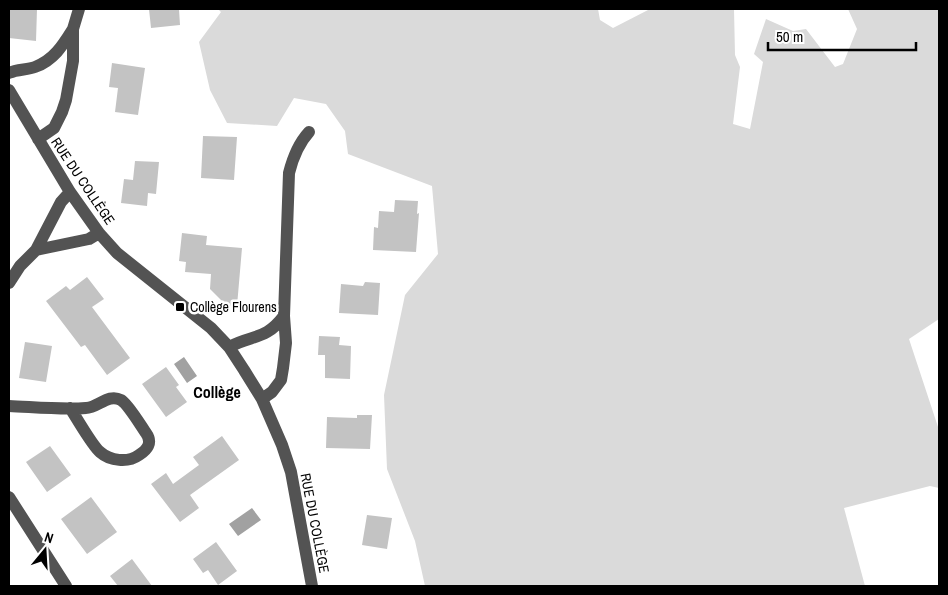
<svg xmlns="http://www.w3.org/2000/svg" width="948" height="595" viewBox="0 0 948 595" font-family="'Archivo Narrow',sans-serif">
<rect width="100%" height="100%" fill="#fff"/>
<!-- green -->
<path fill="#dadada" d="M218,9h380l2,11 13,8 37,-19h84l1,46 5,12 -7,57 17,5 13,-67 -9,-8 12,-35 27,12 13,-2 29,38 8,-3 14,-35 -9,-20h-3h94v310l-30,20 30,91v58l-9,-2 -86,22 21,78h-440l-10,-45 -28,-72 -3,-74 21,-100 33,-41 -6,-68 -84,-32 -3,-23 -19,-27 -32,-6 -17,28 -50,-3 -17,-33 -11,-48 22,-30z"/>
<!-- water -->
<path fill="#a1a1a1" d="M184,357l13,19 -10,7 -13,-19z
M252,508l9,12 -23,16 -9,-12z"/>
<!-- building -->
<path fill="#c3c3c3" d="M9,9h28l-1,32 -27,-3z
M149,9h30l1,16 -29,3z
M112,63l33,5 -7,47 -23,-3 3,-24 -9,-1z
M203,136l34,1 -3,43 -33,-2z
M135,161l24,1 -3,32 -8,-1 -1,13 -26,-3 3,-24 9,1z
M395,200l23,1 -1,13 2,-1 -3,39 -43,-2 1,-23 4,1 1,-17 15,1z
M182,233l25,3 -1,9 36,3 -5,58h-10l-17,-17 1,-15 -26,-2 1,-10 -7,-1z
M87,277l17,22 -12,8 38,51 -23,17 -22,-30 -4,2 -35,-46 20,-15 4,4z
M365,282l15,1 -2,32 -39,-2 2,-29 22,2z
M319,336l21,1 -1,8 12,1 -1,33 -25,-1v-23h-7z
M25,342l27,4 -6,36 -27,-4z
M166,367l13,18 -3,2 11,15 -21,15 -24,-33z
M357,415h15l-2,34 -44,-1 1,-31 30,1z
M222,436l17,24 -49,35 9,13 -19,14 -29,-38 15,-11 7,11 26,-19 -6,-8z
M50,446l21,29 -24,17 -21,-30z
M91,497l26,35 -30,22 -26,-35z
M367,515l25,3 -5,31 -25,-4z
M216,542l21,29 -19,14 -10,-15 -5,3 -10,-14z
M132,559l20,27h-34l-8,-10z"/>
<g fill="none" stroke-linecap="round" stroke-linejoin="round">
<!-- minor -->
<path stroke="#535353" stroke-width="12" d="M9,73c8,-4 18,-3 26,-6 19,-7 28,-22 38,-38
M9,90l61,102 29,41 18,20 94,75 18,19 15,23 18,29 20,46 9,27 21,114
M38,139l16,-11 8,-16 4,-12 7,-39v-32l6,-20
M36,250l53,-11 10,-6
M9,283l11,-17 16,-16 25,-48 9,-10
M229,347c24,-13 36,-6 55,-31
M262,399l10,-7 9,-12 2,-12 3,-25 -2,-27 5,-143c4,-16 9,-29 20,-41
M9,406c24,1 53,4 77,2 12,0 22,-15 35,-8 7,4 20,26 25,33 7,10 1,17 -7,22 -11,8 -29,6 -39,-3 -7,-5 -24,-35 -30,-44
M9,497l57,89"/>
</g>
<!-- markers -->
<rect fill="#000" stroke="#fff" stroke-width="2" x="175" y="302" width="10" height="10" rx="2.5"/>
<g text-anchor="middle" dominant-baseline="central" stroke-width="5" stroke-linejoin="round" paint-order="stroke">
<!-- street labels -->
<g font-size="14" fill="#000" stroke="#fff">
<text transform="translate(83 181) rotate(56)">RUE DU COLLÈGE</text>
<text transform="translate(315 523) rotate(79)">RUE DU COLLÈGE</text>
</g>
<!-- poi labels -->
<g font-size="14" fill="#000" stroke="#fff" text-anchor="start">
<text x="190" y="307">Collège Flourens</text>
</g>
<!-- quarter labels -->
<g font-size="16" font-weight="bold" fill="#000" stroke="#fff">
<text x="217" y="392">Collège</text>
</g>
</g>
<!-- border -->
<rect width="948" height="595" fill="none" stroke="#000000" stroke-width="20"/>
<!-- north arrow -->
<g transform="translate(45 550) rotate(18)" stroke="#ffffff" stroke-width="4" paint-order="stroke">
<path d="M0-4L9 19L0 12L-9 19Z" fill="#000000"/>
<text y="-8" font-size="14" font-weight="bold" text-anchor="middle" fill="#000000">N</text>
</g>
<!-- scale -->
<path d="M768 42v8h148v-8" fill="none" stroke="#000000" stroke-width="2.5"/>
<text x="776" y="42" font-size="15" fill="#000000" stroke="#ffffff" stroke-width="4" paint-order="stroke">50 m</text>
</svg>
